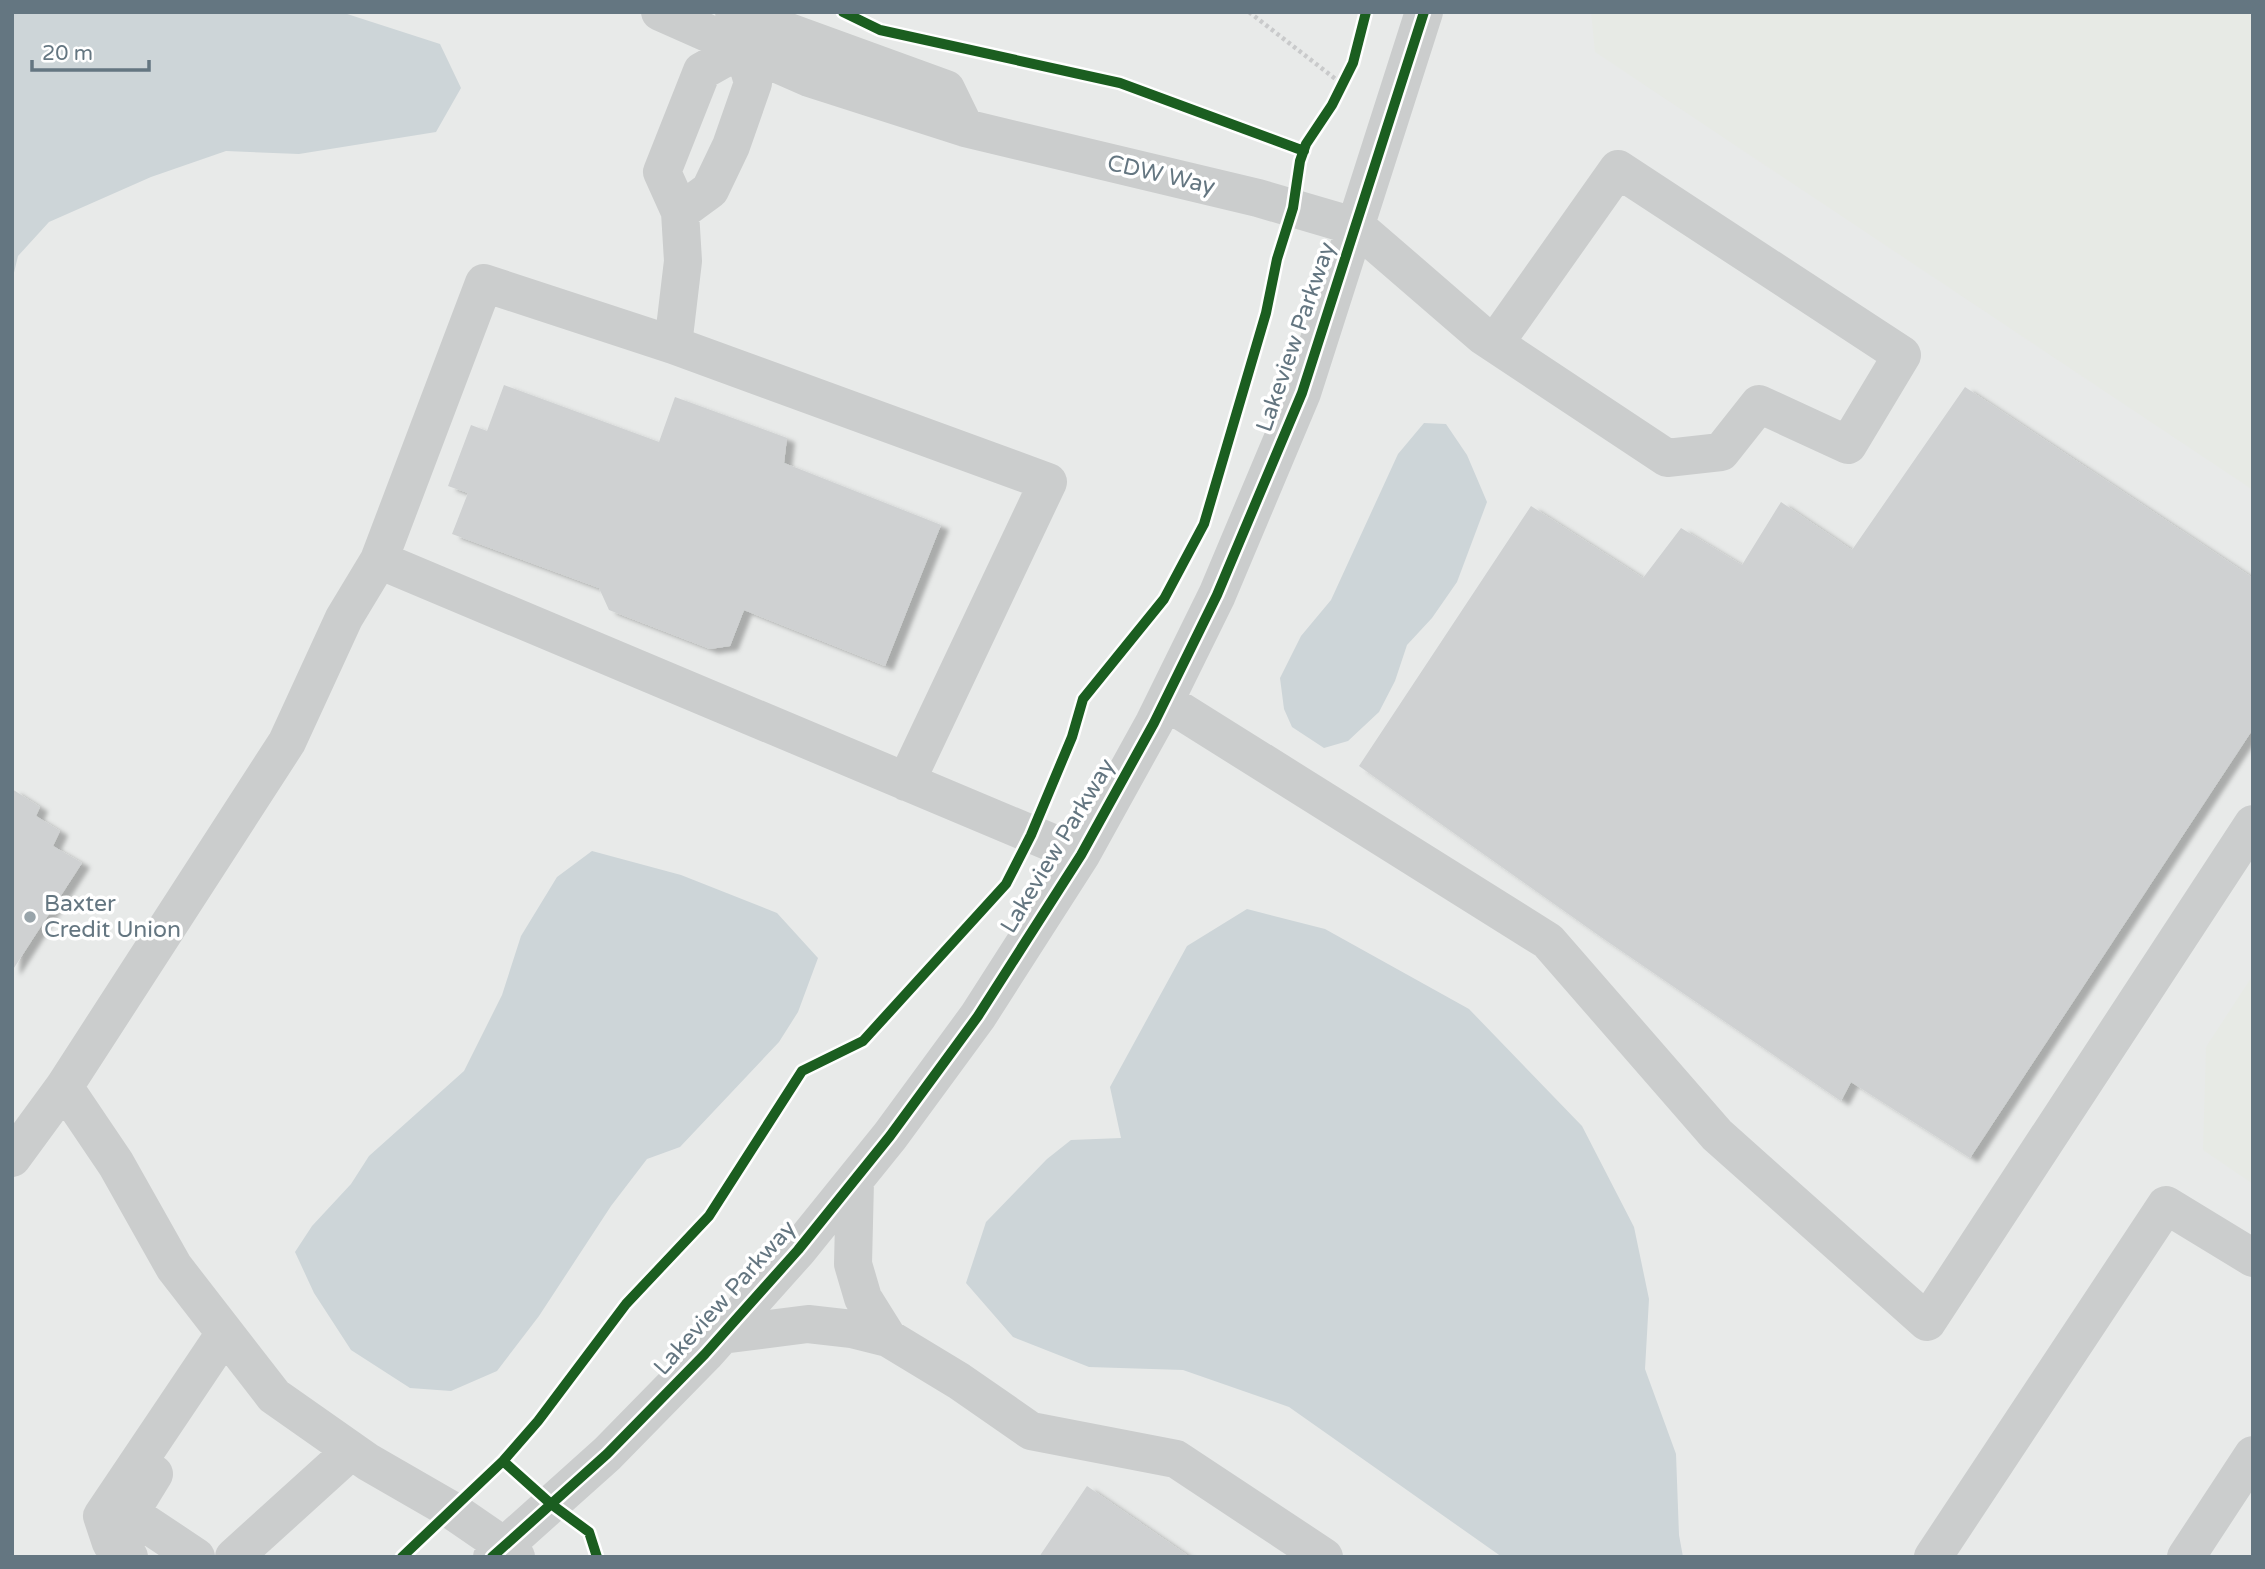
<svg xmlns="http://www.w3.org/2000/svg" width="2265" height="1569" viewBox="0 0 2265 1569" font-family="'Varela Round',sans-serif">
<defs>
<filter id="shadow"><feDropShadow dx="8" dy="4.5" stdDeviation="2" flood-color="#0004"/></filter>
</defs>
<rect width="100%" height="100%" fill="#f8f8f7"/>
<!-- built -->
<path fill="#e8eae9" d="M12,12h2241v1545h-2241z"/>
<!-- green -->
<path fill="#e7eae5" d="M1591,12h662v478l-658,-438z
M2253,975v209l-50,-34 3,-103z"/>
<!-- water -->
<path fill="#cdd5d8" d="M12,12h329l99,32 21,44 -25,44 -137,22 -73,-3 -75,26 -102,45 -31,34 -6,25z
M1424,423l22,1 21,31 20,47 -30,80 -25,36 -25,27 -12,36 -16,31 -31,29 -24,7 -32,-21 -8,-18 -4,-31 21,-42 30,-36 67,-146z
M592,851l89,24 96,38 41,45 -20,54 -19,30 -99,105 -33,12 -36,47 -72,110 -42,55 -46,20 -41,-3 -59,-38 -37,-57 -19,-41 17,-26 39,-42 18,-28 95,-85 38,-76 19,-59 36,-59z
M1247,909l78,20 144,80 113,117 52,101 15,72 -4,70 31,85 3,81 4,22h-181l-213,-150 -106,-37 -94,-3 -76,-30 -47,-54 20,-61 61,-63 24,-19 50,-2 -11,-51 77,-141z"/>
<!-- building -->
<path fill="#cfd1d2" filter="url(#shadow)" d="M504,385l155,57 16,-45 112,41 -3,25 157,62 -56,141 -141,-56 -14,36 -20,3 -101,-39 -10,-22 -147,-54 16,-41 -20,-7 23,-61 16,6z
M1965,387l288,191v151l-283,429 -119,-76 -10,19 -240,-164 -242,-171 172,-260 112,72 38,-50 61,37 39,-63 71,48z
M12,789l28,18 -4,9 24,15 -7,15 29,17 -70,108z
M1087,1486l103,71h-151z"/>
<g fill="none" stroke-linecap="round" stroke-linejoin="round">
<!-- path -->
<path stroke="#c9cacb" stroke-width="4.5" stroke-dasharray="3.5 3.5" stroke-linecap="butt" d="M1249,12l93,72"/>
<!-- minor -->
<path stroke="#cbcdcd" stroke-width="38" d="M660,12l149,66 156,50 293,70 99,29 126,109 184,122 54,-6 38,-48 89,41 54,-90 -284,-186 -123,174
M734,12l212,77 19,39
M680,212l30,-22 21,-44 22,-63 -10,-35 -41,23 -40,101 18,40 3,49 -10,84 -189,-62 -105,277 702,295
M673,345l375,137 -142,300
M1165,701l383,240 169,194 210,187 326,-498
M64,1087l52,77 58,103 100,129 94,66 85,49 51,35 12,11
M12,1158l52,-71 223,-345 57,-124 35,-58
M855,1181l-2,83 10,34 25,40
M722,1335l86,-11 44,5 36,9 71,43 72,50 145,28 148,98
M154,1474l-24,39 66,44
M129,1557l-18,-14 -9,-27 123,-183
M234,1557l117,-106
M492,1557l115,-103 98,-100 93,-104 92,-114 88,-120 103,-161 73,-132 63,-128 85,-202 122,-381
M1933,1557l233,-352 87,53
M2186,1557l67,-102"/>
<defs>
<path id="cycleway" d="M843,12l37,18 240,53 184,68
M503,1461l48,43 38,28 8,25
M402,1557l101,-96 35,-40 88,-117 83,-88 93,-145 61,-30 143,-157 25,-49 41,-98 11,-38 81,-100 40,-75 62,-211 11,-54 16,-51 7,-47 6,-17 26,-39 21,-42 13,-51
M492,1557l115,-103 98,-100 93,-104 92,-114 88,-120 103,-161 73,-132 63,-128 85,-202 122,-381"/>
</defs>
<!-- cycleway casing -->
<use href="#cycleway" stroke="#fff" stroke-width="15"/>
<!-- cycleway -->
<use href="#cycleway" stroke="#1b5e20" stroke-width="10"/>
</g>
<!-- markers -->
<circle fill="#98a4aa" stroke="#fff" stroke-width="2.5" cx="30" cy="917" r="7"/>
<g text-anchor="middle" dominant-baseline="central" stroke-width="7" stroke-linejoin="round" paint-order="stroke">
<!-- street labels -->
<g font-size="23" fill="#647681" stroke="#fff">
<text transform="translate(1161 175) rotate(13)">CDW Way</text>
<text transform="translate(1296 337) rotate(-71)">Lakeview Parkway</text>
<text transform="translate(1058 846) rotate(-59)">Lakeview Parkway</text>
<text transform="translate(725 1298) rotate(-48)">Lakeview Parkway</text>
</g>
<!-- poi labels -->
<g font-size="23" fill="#647681" stroke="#fff" text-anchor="start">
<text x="44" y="904">Baxter<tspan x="44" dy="26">Credit Union</tspan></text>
</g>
</g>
<!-- border -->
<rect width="2265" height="1569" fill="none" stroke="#647681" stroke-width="28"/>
<!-- scale -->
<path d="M32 60v10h117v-10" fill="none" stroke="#647681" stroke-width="3.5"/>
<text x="42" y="60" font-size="21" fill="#647681" stroke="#ffffff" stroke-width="5" paint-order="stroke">20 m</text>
</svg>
